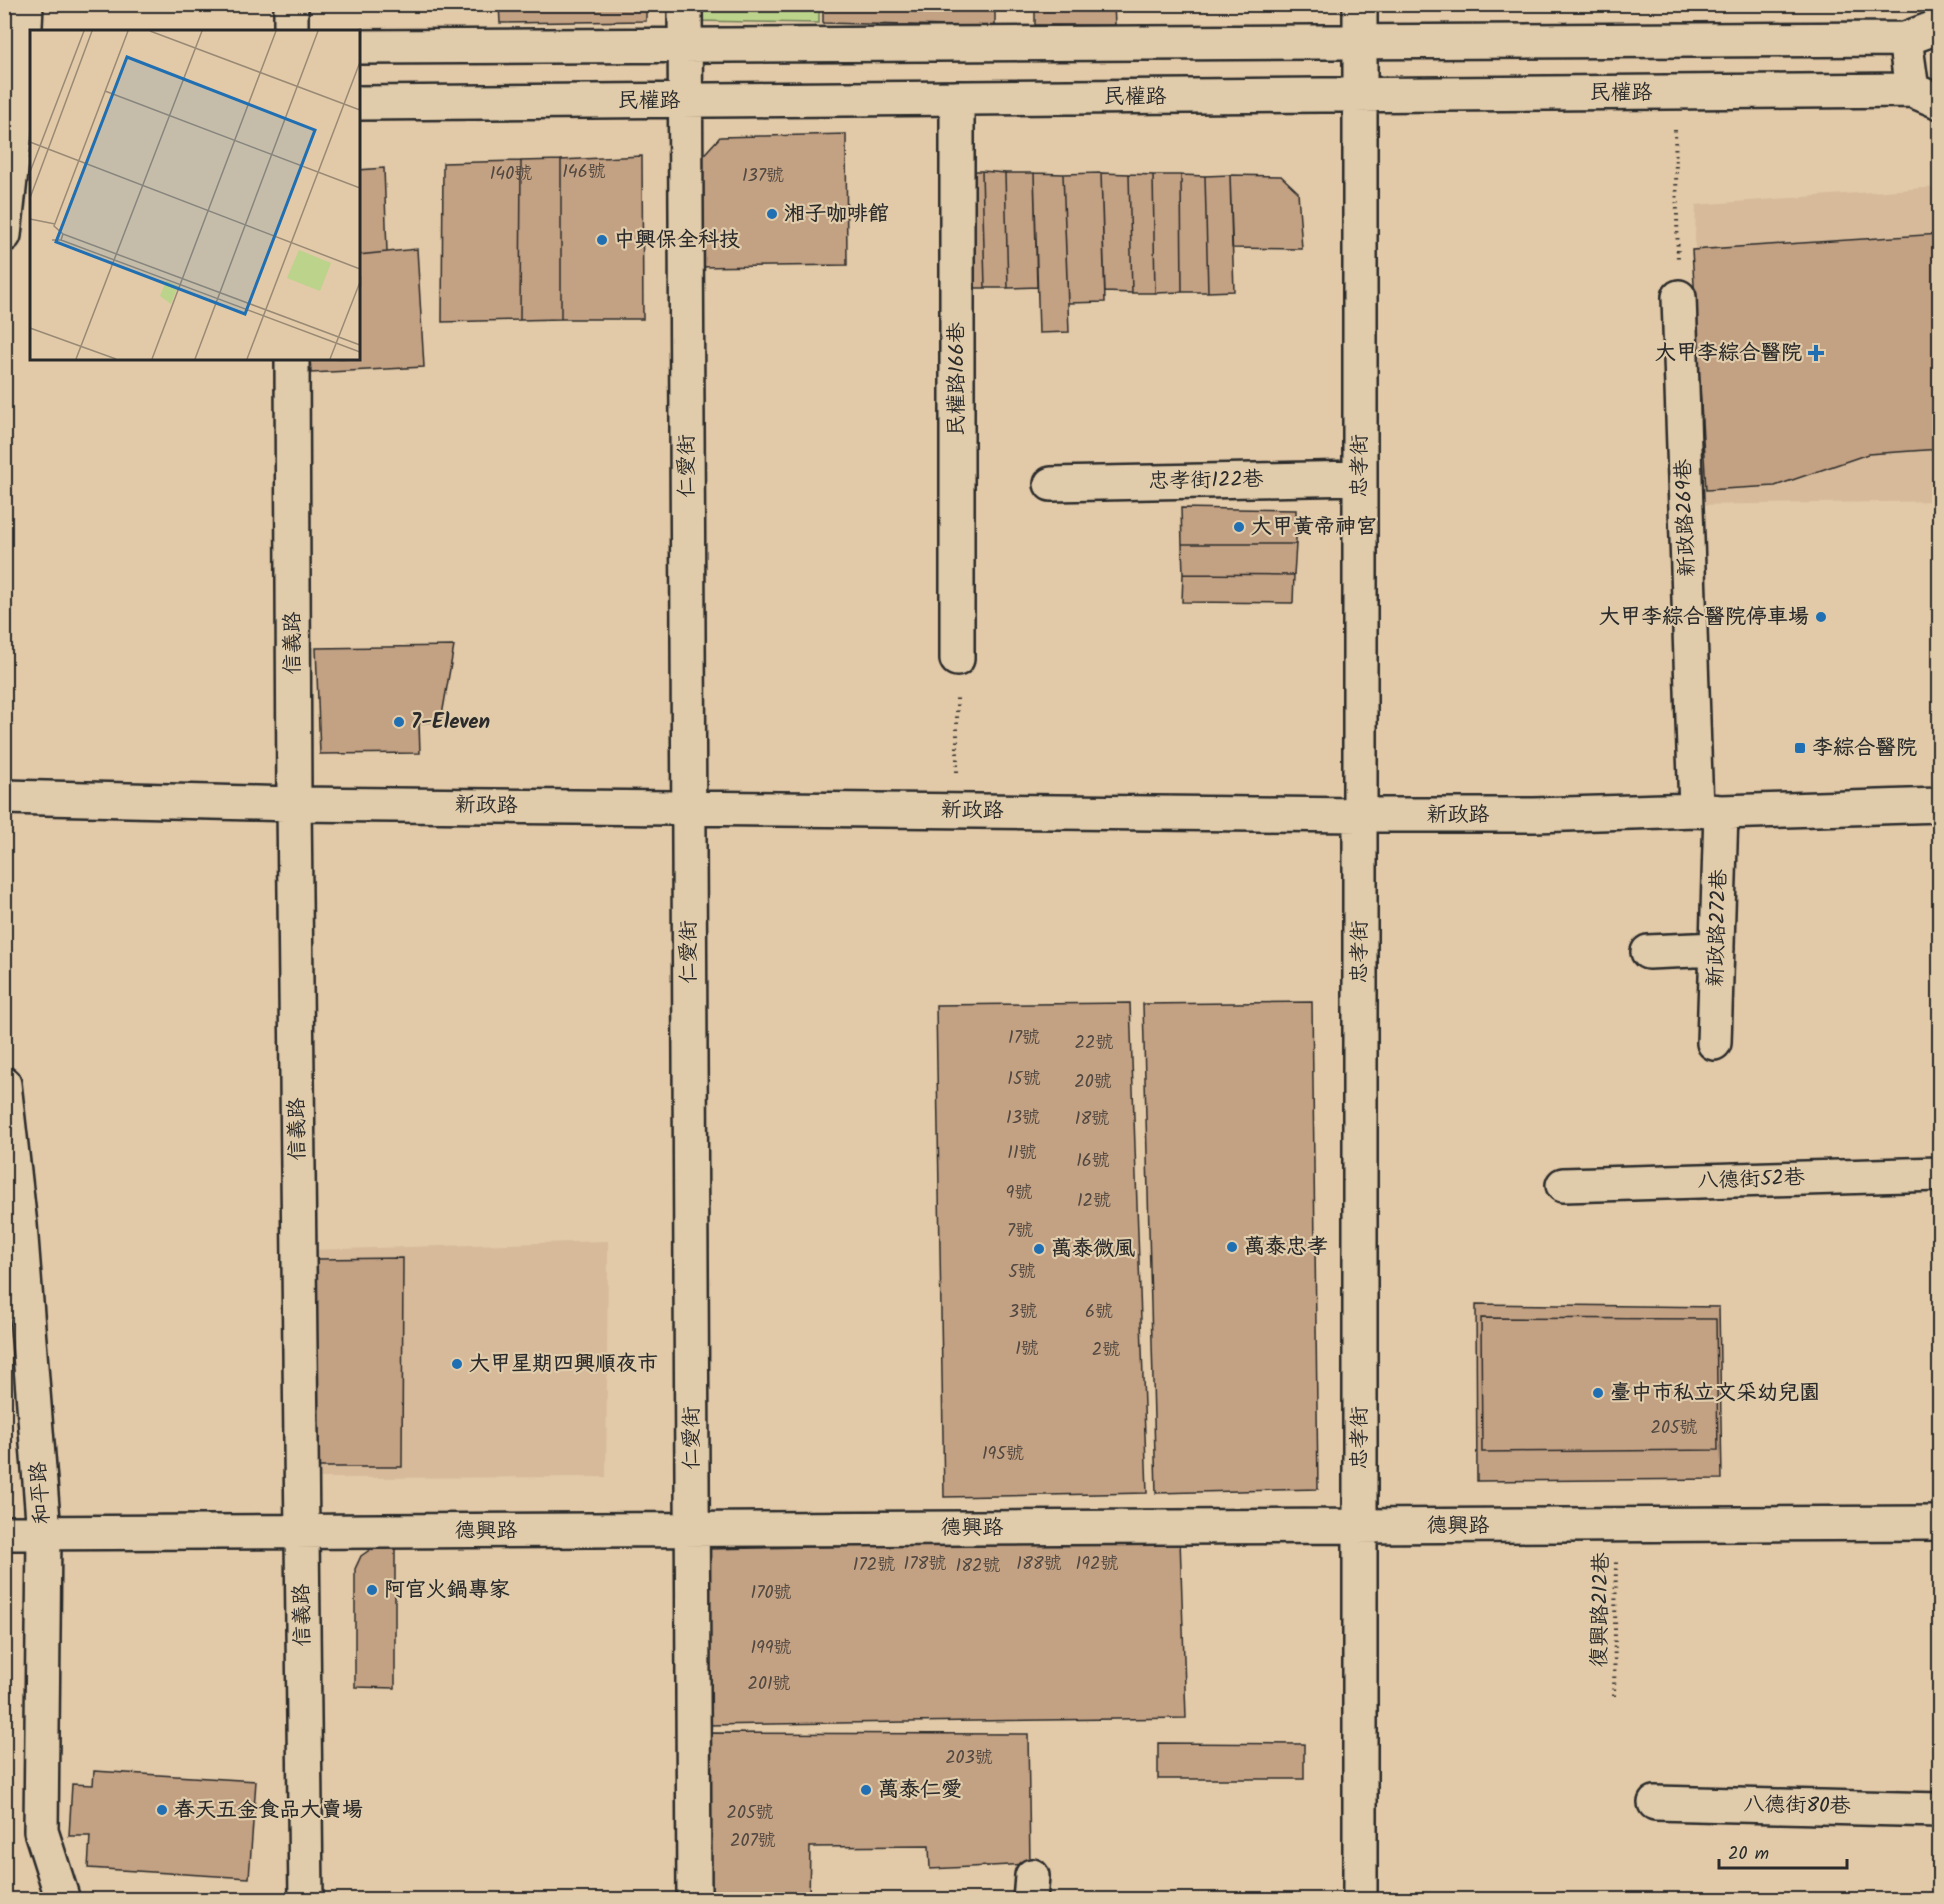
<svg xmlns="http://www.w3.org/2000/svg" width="1944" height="1904" viewBox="0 0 1944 1904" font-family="Kalam,'LXGW WenKai TC',sans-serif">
<rect width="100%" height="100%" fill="#e2c9a7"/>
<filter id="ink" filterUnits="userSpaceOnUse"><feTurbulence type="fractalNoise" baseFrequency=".0167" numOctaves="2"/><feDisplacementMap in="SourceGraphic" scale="12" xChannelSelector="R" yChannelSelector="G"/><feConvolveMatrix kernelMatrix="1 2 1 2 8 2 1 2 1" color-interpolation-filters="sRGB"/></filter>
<g filter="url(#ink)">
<!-- built -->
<path fill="#d6ba9a" d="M1939,187v314l-251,4 8,-300z
M608,1241l-2,236 -300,1 4,-228z"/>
<!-- green -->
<path fill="#bbd38a" stroke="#737f5a" stroke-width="1.5" d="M695,5h124v18l-124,-2z"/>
<!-- building -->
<path fill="#c3a183" stroke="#2b2b2b" stroke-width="1.5" d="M499,4h147v17l-146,2z
M823,4h172v23l-172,-4z
M1035,4h79l1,21h-80z
M846,134l1,131 -151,2 1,-105 23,-25z
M642,156l1,163h-82v-159z
M561,160v159l-41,1 1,-159z
M521,161l-1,159 -78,2 1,-159z
M384,168l3,84 -29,3v-85z
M961,171h21l3,117h-23z
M982,171l23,2 3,115h-23z
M1005,173h29l3,114 -29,1z
M1034,173l29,1 6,158 -30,1z
M1101,173l4,129 -37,1 -5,-129z
M1101,173l28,1 3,119 -27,-1z
M1129,174l24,1 2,118h-23z
M1153,175h28l1,117 -27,1z
M1181,175l24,1 3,116h-26z
M1230,175l4,116 -26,1 -3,-116z
M1230,175l51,1 17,16 4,57 -70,-1z
M1940,234v215l-72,5 -93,32 -69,4 -14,-240z
M417,249l7,118 -113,6 -1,-15h48v-103z
M1181,508l115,2v34h-114z
M1182,544h114l-2,31 -111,-1z
M1183,574l111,1 -1,28 -111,-1z
M454,646l-13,75 -22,2 1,30 -100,1 -4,-106z
M1312,1002l6,487 -162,4 -13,-489z
M1130,1003l17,490 -203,4 -8,-492z
M403,1258l-1,209h-84l-2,-208z
M1476,1304l243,3 3,172 -245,2z
M1481,1318l235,1 2,131 -236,2z
M1180,1540l6,178 -480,7 1,-176z
M374,1547h21v141l-40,-1v-118l6,-13z
M705,1733l323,1 2,130 -100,5 -1,-23 -119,1 -1,53h-107z
M1158,1743l146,1v35h-146z
M94,1771l162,10 -7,97 -161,-10 2,-32h-21l3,-52 21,1z"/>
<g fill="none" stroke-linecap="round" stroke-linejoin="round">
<defs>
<path id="minor" d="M291,4v28
M685,4l9,1896
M1940,26l-35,13 7,51 28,12
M358,47l1547,-8
M957,98v561
M358,103l1554,-13
M4,235l20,-186 2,-45
M1679,297l17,513
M292,358l2,446 12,1096
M1051,484l309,-6
M4,797l290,7 1066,11h174l162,-5 25,2 219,-7
M1648,952l69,-3
M1714,1043l7,-231
M4,1084l16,141 24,308 -3,298 22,69
M1563,1185l377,-11
M4,1533l1936,-10
M1655,1803l285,7
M1030,1900l2,-24
M1360,1900v-1896"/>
</defs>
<!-- minor casing -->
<use href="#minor" stroke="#2b2b2b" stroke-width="38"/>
<!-- path -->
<path stroke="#2b2b2b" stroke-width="4" stroke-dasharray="1.5 4.5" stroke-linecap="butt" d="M1675,130l3,130
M957,772v-76
M1614,1696l2,-134"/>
<!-- minor -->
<use href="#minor" stroke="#e0cbaa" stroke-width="33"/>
</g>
</g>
<!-- markers -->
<g fill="#1f6fb2" stroke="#e0cbaa" stroke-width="2">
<circle cx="772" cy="214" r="6"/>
<circle cx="602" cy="240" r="6"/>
<path d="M1813 344h6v6h6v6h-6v6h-6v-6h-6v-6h6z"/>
<circle cx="1239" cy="527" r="6"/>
<circle cx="1821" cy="617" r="6"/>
<circle cx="399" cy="722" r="6"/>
<rect x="1794" y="742" width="12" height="12" rx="3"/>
<circle cx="1232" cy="1247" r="6"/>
<circle cx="1039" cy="1249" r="6"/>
<circle cx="457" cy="1364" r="6"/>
<circle cx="1598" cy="1393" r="6"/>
<circle cx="372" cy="1590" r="6"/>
<circle cx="866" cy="1790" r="6"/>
<circle cx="162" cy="1810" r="6"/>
</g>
<g text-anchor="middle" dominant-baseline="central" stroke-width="4.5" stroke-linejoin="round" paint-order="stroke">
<!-- number labels -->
<g font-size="18" fill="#514841">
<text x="584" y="172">146號</text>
<text x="511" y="174">140號</text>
<text x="763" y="176">137號</text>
<text x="1024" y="1038">17號</text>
<text x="1094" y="1043">22號</text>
<text x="1024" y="1079">15號</text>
<text x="1093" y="1082">20號</text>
<text x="1023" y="1118">13號</text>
<text x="1092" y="1119">18號</text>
<text x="1022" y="1153">11號</text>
<text x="1093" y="1161">16號</text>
<text x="1019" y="1193">9號</text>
<text x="1094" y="1201">12號</text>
<text x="1020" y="1231">7號</text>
<text x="1022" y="1272">5號</text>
<text x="1023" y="1312">3號</text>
<text x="1099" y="1312">6號</text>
<text x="1027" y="1349">1號</text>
<text x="1106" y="1350">2號</text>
<text x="1674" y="1428">205號</text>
<text x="1003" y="1454">195號</text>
<text x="925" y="1564">178號</text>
<text x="1039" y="1564">188號</text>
<text x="1097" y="1564">192號</text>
<text x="874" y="1565">172號</text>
<text x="978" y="1566">182號</text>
<text x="771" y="1593">170號</text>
<text x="771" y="1648">199號</text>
<text x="769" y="1684">201號</text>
<text x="969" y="1758">203號</text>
<text x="750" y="1813">205號</text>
<text x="753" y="1841">207號</text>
</g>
<!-- street labels -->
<g font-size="21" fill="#2b2b2b" stroke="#e0cbaa">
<text x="1621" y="93">民權路</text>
<text x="1135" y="97">民權路</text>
<text x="649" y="101">民權路</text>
<text transform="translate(957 379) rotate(-90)">民權路166巷</text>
<text transform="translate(687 466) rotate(-90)">仁愛街</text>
<text transform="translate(1360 466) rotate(-90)">忠孝街</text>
<text transform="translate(1206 481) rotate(-1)">忠孝街122巷</text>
<text transform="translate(1686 518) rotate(-92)">新政路269巷</text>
<text transform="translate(293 643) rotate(-90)">信義路</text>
<text transform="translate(486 806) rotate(1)">新政路</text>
<text transform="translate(972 811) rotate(1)">新政路</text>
<text x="1458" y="815">新政路</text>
<text transform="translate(1718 928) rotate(-88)">新政路272巷</text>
<text transform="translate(689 952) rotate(-90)">仁愛街</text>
<text transform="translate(1360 952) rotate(-90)">忠孝街</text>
<text transform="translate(298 1129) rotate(-91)">信義路</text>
<text transform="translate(1751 1180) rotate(-2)">八德街52巷</text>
<text transform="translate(692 1438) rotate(-90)">仁愛街</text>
<text transform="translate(1360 1438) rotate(-90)">忠孝街</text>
<text transform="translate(41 1493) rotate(-94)">和平路</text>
<text x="1458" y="1526">德興路</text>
<text x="972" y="1528">德興路</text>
<text x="486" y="1531">德興路</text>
<text transform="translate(1601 1610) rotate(-89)">復興路212巷</text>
<text transform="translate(303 1615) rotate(-91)">信義路</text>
<text transform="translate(1797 1806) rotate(1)">八德街80巷</text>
</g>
<!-- poi labels -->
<g font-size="21" font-weight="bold" fill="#2b2b2b" stroke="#e0cbaa" text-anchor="start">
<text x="784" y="214">湘子咖啡館</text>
<text x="614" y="240">中興保全科技</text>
<text x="1802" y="353" text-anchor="end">大甲李綜合醫院</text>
<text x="1251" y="527">大甲黃帝神宮</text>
<text x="1809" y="617" text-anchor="end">大甲李綜合醫院停車場</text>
<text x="411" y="722">7-Eleven</text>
<text x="1812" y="748">李綜合醫院</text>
<text x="1244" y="1247">萬泰忠孝</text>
<text x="1051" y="1249">萬泰微風</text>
<text x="469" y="1364">大甲星期四興順夜市</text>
<text x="1610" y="1393">臺中市私立文采幼兒園</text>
<text x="384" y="1590">阿官火鍋專家</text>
<text x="878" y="1790">萬泰仁愛</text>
<text x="174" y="1810">春天五金食品大賣場</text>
</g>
</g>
<!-- overview -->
<g transform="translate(30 30)">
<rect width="330" height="330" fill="#e2c9a7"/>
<path d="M136,251l12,5 -7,18 -11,-8z" fill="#bbd38a"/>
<path d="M269,220l32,13 -11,28 -33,-13z" fill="#bbd38a"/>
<path fill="none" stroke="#998a75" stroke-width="1.5" d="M120,1l210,79M75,61l255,97M0,112l330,127M0,142l54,-141M0,168l62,-167M0,189l25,5M33,204l297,111M22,210h9l2,-6 -9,-8 74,-195M31,210l299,112M0,298l86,31M46,329l126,-328M122,329l124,-328M165,329l123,-328M217,329l113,-297M300,329l30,-77"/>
<path fill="#1f6fb2" fill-opacity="0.15" stroke="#1f6fb2" stroke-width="3" d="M97,27l188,73 -70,184 -189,-72z"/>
<rect width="330" height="330" fill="none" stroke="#2b2b2b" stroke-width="3"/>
</g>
<!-- margin -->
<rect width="1944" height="1904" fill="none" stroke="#e0cbaa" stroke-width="24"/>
<rect x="12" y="12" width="1920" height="1880" fill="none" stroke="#2b2b2b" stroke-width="2" filter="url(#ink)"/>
<!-- scale -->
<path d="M1719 1859v9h128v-9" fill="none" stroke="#2b2b2b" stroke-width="3"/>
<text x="1728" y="1859" font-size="18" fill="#2b2b2b" stroke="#e0cbaa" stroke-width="4.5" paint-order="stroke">20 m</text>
</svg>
